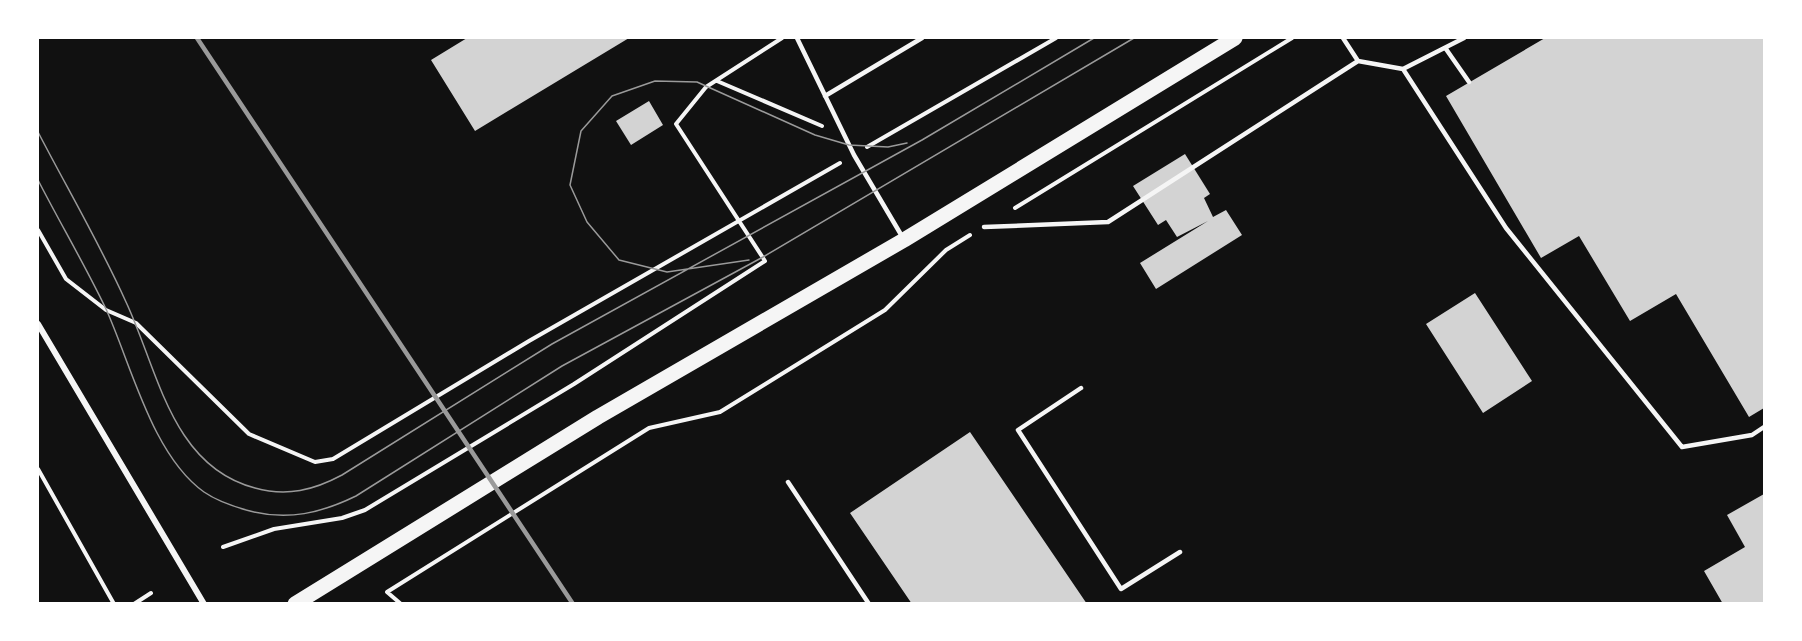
<svg xmlns="http://www.w3.org/2000/svg" width="1802" height="641" viewBox="0 0 1802 641" font-family="Arial,sans-serif">
<rect width="100%" height="100%" fill="#111"/>
<!-- building -->
<path fill="#d3d3d3" d="M467,38h162l-154,93 -44,-71z
M1545,38h219v370l-15,9 -73,-123 -46,27 -51,-85 -38,22 -95,-162z
M649,101l14,24 -32,20 -15,-24z
M1185,154l25,40 -6,4 9,19 13,-7 16,25 -86,54 -16,-26 68,-42 -31,16 -11,-17 -8,5 -25,-39z
M1475,293l57,88 -49,32 -57,-89z
M970,432l117,172h-175l-62,-91z
M1764,494v110h-41l-19,-33 41,-24 -18,-32z"/>
<g fill="none" stroke-linecap="round" stroke-linejoin="round">
<!-- path -->
<path stroke="#f5f5f5" stroke-width="4" d="M717,81l105,45
M867,147l189,-109
M1015,208l277,-170
M38,230l28,49 40,31 30,13 113,111 66,28 18,-3 196,-118 311,-178
M38,469l76,135
M223,547l51,-18 68,-11 23,-8 209,-126 191,-123 -89,-137 30,-37 76,-49
M134,604l17,-11
M401,604l-14,-12 262,-164 71,-16 165,-102 61,-60 24,-15"/>
<!-- service -->
<path stroke="#f5f5f5" stroke-width="4.5" d="M797,38l57,117 49,83
M1343,38l15,23 45,8 103,159 176,219 70,-12 12,-8
M1446,49l23,33
M1403,69l61,-31
M825,96l97,-58
M984,227l124,-5 250,-161
M1081,388l-63,42 103,159 59,-37
M788,482l81,122"/>
<!-- minor -->
<path stroke="#f5f5f5" stroke-width="6" d="M38,324l166,280"/>
<!-- primary -->
<path stroke="#f5f5f5" stroke-width="15" d="M295,604l303,-187 306,-177 331,-202"/>
<!-- tram -->
<path stroke="#9a9a9a" stroke-width="1.5" d="M38,132c29,56 62,112 88,170 32,68 45,164 129,186 32,9 59,2 87,-13l210,-131 370,-204 172,-102
M38,180c22,43 47,85 68,129 25,55 46,146 98,183 13,9 31,15 46,19 38,10 71,2 106,-15l206,-130 201,-109 371,-219
M749,260l-82,12 -48,-12 -32,-38 -17,-37 11,-54 31,-35 43,-15 42,1 118,53 34,10 39,2 19,-4"/>
<!-- rail -->
<path stroke="#9a9a9a" stroke-width="4.5" d="M197,38l376,566"/>
</g>
<!-- border -->
<rect width="1802" height="641" fill="none" stroke="#ffffff" stroke-width="78"/>
</svg>
